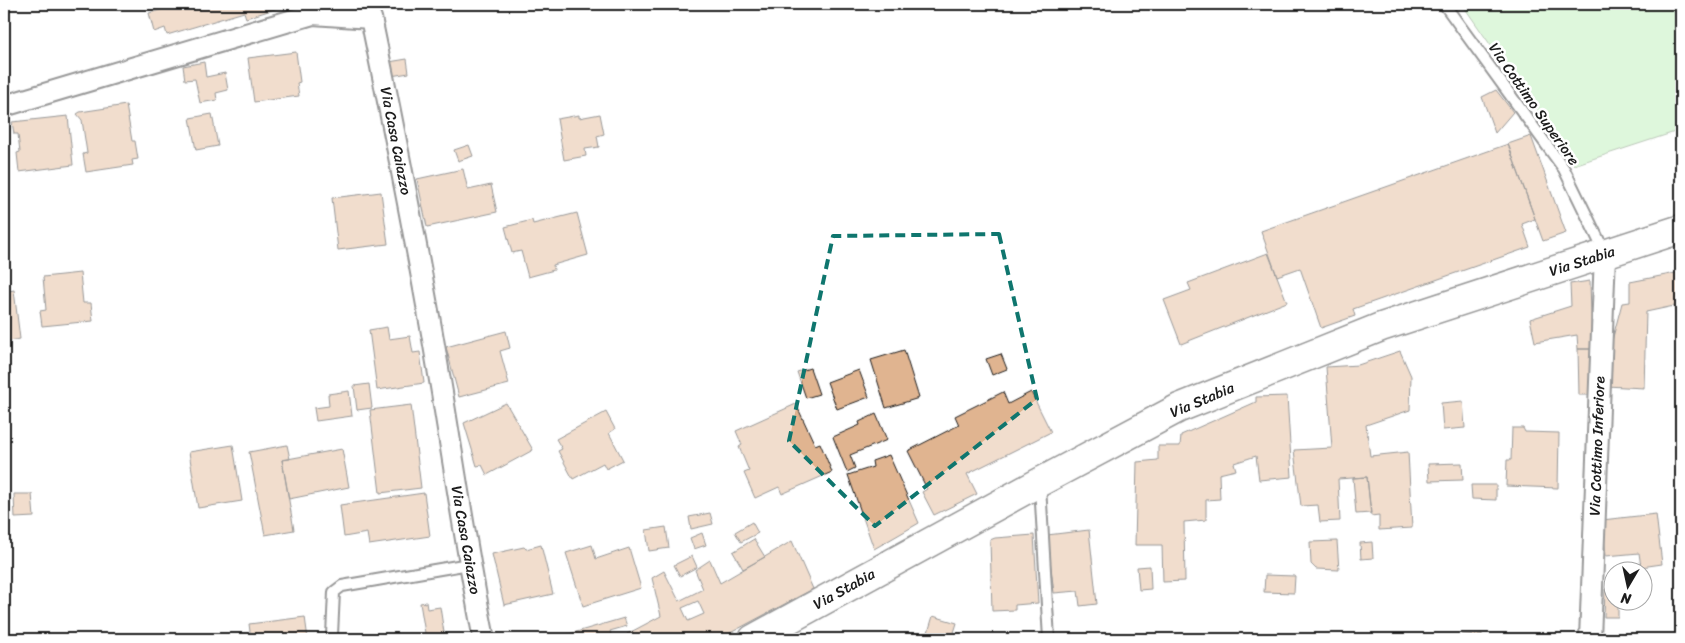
<svg xmlns="http://www.w3.org/2000/svg" width="1685" height="643" viewBox="0 0 1685 643" font-family="Sriracha,sans-serif">
<rect width="100%" height="100%" fill="#fff"/>
<filter id="ink" filterUnits="userSpaceOnUse"><feTurbulence type="fractalNoise" baseFrequency=".02" numOctaves="2"/><feDisplacementMap in="SourceGraphic" scale="10" xChannelSelector="R" yChannelSelector="G"/><feConvolveMatrix kernelMatrix="1 2 1 2 8 2 1 2 1" color-interpolation-filters="sRGB"/></filter>
<g filter="url(#ink)">
<!-- green -->
<path fill="#b7eeb1" stroke="#6a8566" d="M1462,4h219v126l-107,35z"/>
<!-- building -->
<path fill="#e0b490" stroke="#1c1c1c" fill-rule="evenodd" d="M175,4h116l-45,14 -2,-6 -77,23 -2,-7 -11,4 -5,-19 26,-7z
M296,52l4,30 -3,1 2,13 -45,6 -6,-44z
M407,59l2,14 -18,3 -2,-14z
M204,62l2,15 19,-4 3,17 -12,3 1,7 -17,3 -5,-24 -10,1 -2,-14z
M1496,90l17,22 -18,21 -13,-36z
M126,105l6,36h3l3,18 -6,1 1,5 -47,7 -3,-18 4,-1 -5,-33 -5,-6 3,-2z
M212,114l6,32 -22,4 -6,-32z
M600,114l4,20 -7,2 2,11 -14,2 1,7 -22,4 -7,-41 22,-4v3z
M68,116l5,49 -54,7 -2,-19 3,-1 -2,-18h-4l-2,-12z
M1531,136l35,97 -23,8 -35,-97z
M1508,144l27,75 -13,5 8,23 -177,62 2,7 -34,12 -21,-60 -23,8 -16,-45z
M469,145l4,11 -15,5 -4,-11z
M463,169l5,21 23,-5 6,27 -70,15 -10,-48z
M381,192l7,52 -50,6 -6,-52z
M577,213l11,42 -35,10 1,5 -26,7 -7,-26 -9,2 -7,-26 27,-7 1,4z
M1268,253l19,49 -106,42 -17,-44 27,-10 -3,-7z
M1681,272v53h-3l-4,-19 -28,6 -2,76 -38,-2 2,-30 14,-53 8,-1v-20z
M80,273l3,30h8l2,18 -51,5 -2,-15 6,-1 -3,-33z
M1590,281l2,68h-14l-1,-14 -42,7 -5,-23 41,-13 -1,-22z
M14,290l6,49 -16,3v-50z
M387,327l2,12 21,-3 3,17 7,-1 4,31 -47,7 -8,-60z
M506,331l4,17 -10,3 9,33 -50,13 -13,-50z
M1578,349h14l1,46h-14z
M904,350l15,48 -33,10 -15,-48z
M1400,351l11,25 -1,34 -44,15 4,31 38,-4 4,76 -33,2v-15l-8,1 -4,-39 -29,2 2,42 -20,1 -2,-17 -17,1 -7,-56 38,-2 -6,-81 32,-2z
M1001,354l6,15 -15,6 -6,-16z
M810,368l9,26 -13,4 -9,-26z
M859,370l10,27 -32,12 -10,-27z
M369,384l3,24 -15,2 -3,-24z
M349,391l3,25 -36,5 -2,-13 15,-2 -1,-12z
M1003,392l5,12 23,-12 20,40 -84,42 10,20 -43,21 -12,-23 5,-3 -19,-38 51,-26 -4,-9z
M1287,396l5,81 -33,3 -3,-24 -22,7 2,7 -17,4 1,25 -14,1v20l-22,2 1,59 -22,1 -1,-37h-27l2,-83 21,-2v-14h22l1,-11 75,-33v-5z
M1463,401l2,27 -22,2 -2,-27z
M506,403l27,47 -46,25 -5,-10 -5,1 -13,-43z
M796,404l19,41 5,-2 12,29 -50,22 -3,-7 -24,11 -11,-25 5,-2 -10,-24 3,-2 -6,-14z
M411,405l10,83 -41,5 -10,-83z
M606,412l9,17 -6,4 14,27 -17,9 -3,-6 -30,16 -15,-28 4,-2 -6,-10z
M876,414l11,26 -37,15 5,13 -8,4 -14,-35 27,-12 -1,-3z
M1512,428h11l2,4 34,1 -1,55 -52,-2 1,-26h4z
M233,445l9,56 -44,7 -9,-56z
M287,445l3,14 -8,1 12,70 -29,5 -16,-83z
M342,449l7,38 -60,12 -7,-39z
M889,455l30,68 -45,26 -26,-74 25,-8 -1,-6z
M1462,463l1,17 -34,1 -1,-17z
M1367,477l4,36 -15,1 -3,-36z
M1471,485h25v15l-24,-1z
M424,493l6,43 -61,9 -2,-12 -23,4 -4,-32z
M14,494h18l2,23 -19,1z
M710,513l3,11 -22,5 -2,-12z
M1656,514l6,50 -21,3 -2,-14 -33,3 -4,-36z
M752,522l6,11 -17,9 -6,-10z
M666,527l3,21 -20,3 -3,-21z
M1089,530l8,74 -17,2 -2,-15 -24,2 -7,-58z
M702,533l4,12 -12,4 -4,-11z
M1034,535l4,68 -23,2v5l-23,1 -2,-71 5,-2z
M754,539l11,18 -22,12 -10,-17z
M792,541l21,48 -94,50h-88l-4,-5 34,-18 -9,-38 12,-7 15,30 24,-12 -8,-19 15,-10 10,23zM698,601l6,13 -16,7 -6,-13z
M1337,541l2,29 -23,-1 -5,-5 -1,-22z
M1372,542l1,16 -12,1 -1,-16z
M541,545l12,49 -49,11 -12,-51 32,-7 2,2z
M592,545l4,14 33,-11 12,40 -58,18 -17,-53z
M692,556l5,11 -17,9 -6,-11z
M1150,566l1,23 -12,1 -2,-23z
M1265,575l30,1 -1,17 -30,-1z
M1605,589l7,1v10h6v17h-14z
M426,602l1,7 13,-2 5,32h-19l-6,-36z
M933,616l24,7 -5,16h-26z
M305,617l3,22h-57l-2,-15z
M624,618l3,8 -17,5 2,7 -6,1h-32l-1,-6z
M573,633l1,6h-28z
M1482,634v5h-20v-4z
M904,636l18,3h-19z"/>
<g fill="none" stroke-linecap="round" stroke-linejoin="round">
<defs>
<path id="service" d="M1444,4l120,165 41,84
M1040,486l9,153
M332,635l2,-43 8,-6 127,-22"/>
<path id="minor" d="M4,106l309,-92 58,4c21,101 41,203 59,304 19,106 33,212 54,317
M1590,639l15,-385"/>
<path id="secondary" d="M753,639l287,-157 139,-74 202,-81 300,-98"/>
</defs>
<!-- service casing -->
<use href="#service" stroke="#1c1c1c" stroke-width="14"/>
<!-- minor casing -->
<use href="#minor" stroke="#1c1c1c" stroke-width="24"/>
<!-- secondary casing -->
<use href="#secondary" stroke="#1c1c1c" stroke-width="31"/>
<!-- service -->
<use href="#service" stroke="#fff" stroke-width="10"/>
<!-- minor -->
<use href="#minor" stroke="#fff" stroke-width="20"/>
<!-- secondary -->
<use href="#secondary" stroke="#fff" stroke-width="28"/>
</g>
</g>
<!-- marked area -->
<path d="M0 0H1685V643H0ZM999,234l38,165 -162,127 -86,-85 44,-205z" fill="#fff" fill-opacity=".55" fill-rule="evenodd"/>
<path fill="none" stroke="#0f766e" stroke-width="4" stroke-dasharray="10 6" stroke-linejoin="round" d="M999,234l38,165 -162,127 -86,-85 44,-205z"/>
<g text-anchor="middle" dominant-baseline="central" stroke-width="5" stroke-linejoin="round" paint-order="stroke">
<!-- street labels -->
<g font-size="15" fill="#1c1c1c" stroke="#fff">
<text transform="translate(1534 104) rotate(55)">Via Cottimo Superiore</text>
<text transform="translate(396 141) rotate(79)">Via Casa Caiazzo</text>
<text transform="translate(1582 261) rotate(-18)">Via Stabia</text>
<text transform="translate(1202 400) rotate(-23)">Via Stabia</text>
<text transform="translate(1597 446) rotate(-88)">Via Cottimo Inferiore</text>
<text transform="translate(466 540) rotate(80)">Via Casa Caiazzo</text>
<text transform="translate(844 589) rotate(-29)">Via Stabia</text>
</g>
</g>
<!-- margin -->
<rect width="1685" height="643" fill="none" stroke="#fff" stroke-width="20"/>
<rect x="10" y="10" width="1665" height="623" fill="none" stroke="#1c1c1c" stroke-width="2" filter="url(#ink)"/>
<!-- north arrow -->
<g transform="translate(1628 586) rotate(189)"><circle r="24" fill="#ffffff" stroke="#a4a4a4"/>
<path d="M0-4L9 19L0 12L-9 19Z" fill="#1c1c1c"/>
<text y="-8" font-size="14" font-weight="bold" text-anchor="middle" fill="#1c1c1c">N</text>
</g>
</svg>
